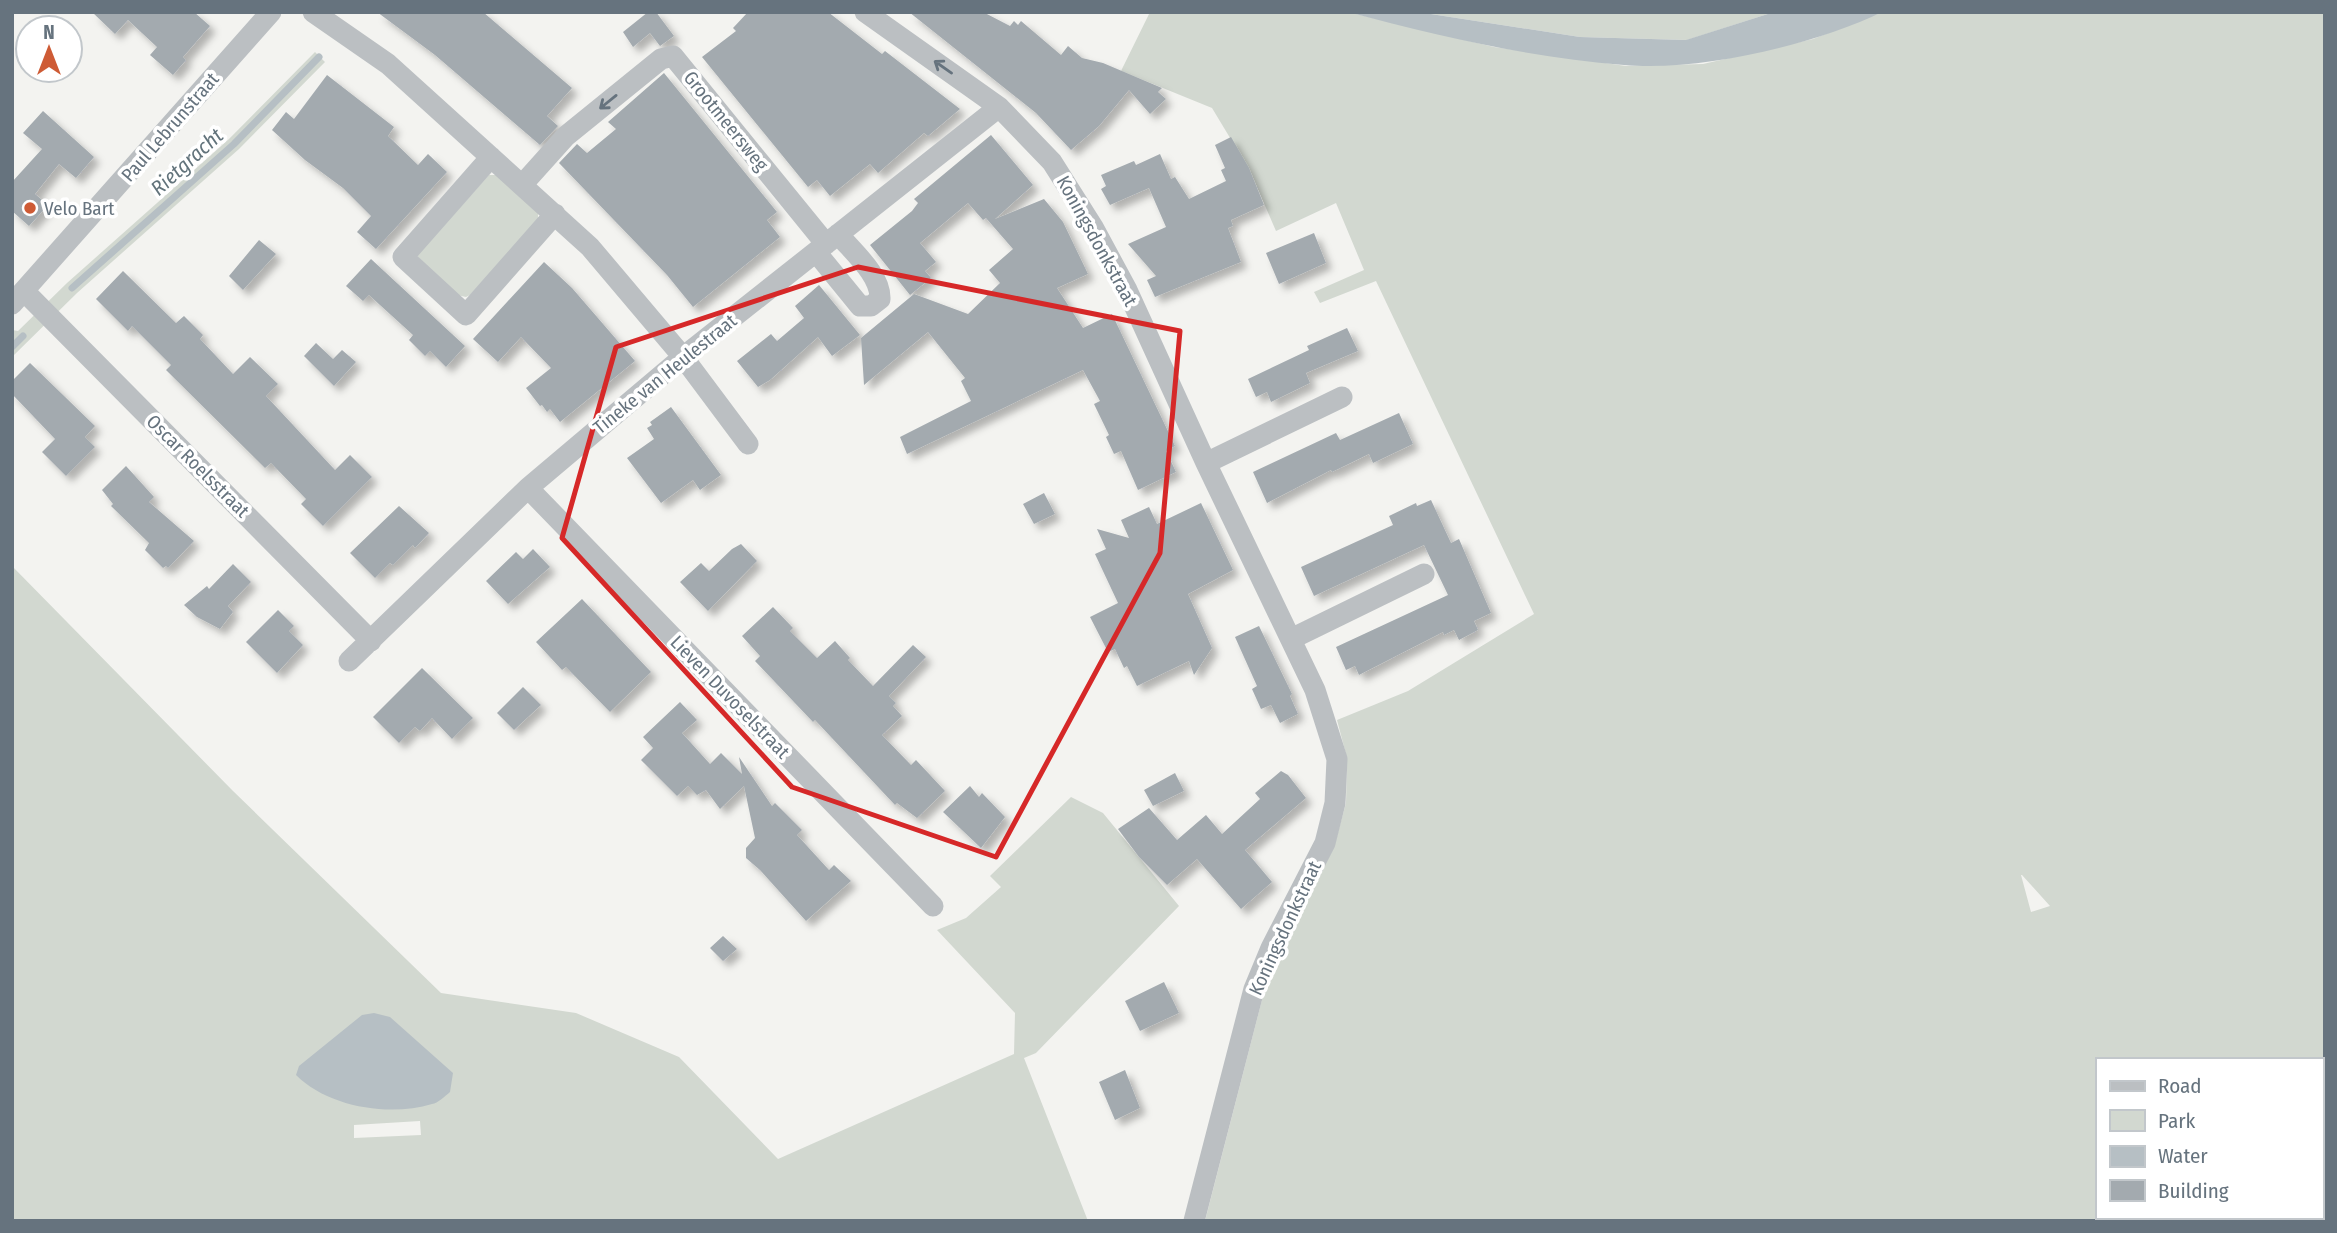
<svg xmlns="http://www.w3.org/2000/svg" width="2337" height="1233" viewBox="0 0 2337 1233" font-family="'Fira Sans Condensed',sans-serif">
<defs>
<filter id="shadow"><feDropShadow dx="6" dy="6" stdDeviation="3.5" flood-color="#0004"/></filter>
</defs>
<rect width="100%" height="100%" fill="#f3f3f0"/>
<!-- green -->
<path fill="#d2d8d0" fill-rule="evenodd" d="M1150,12h198l146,35 132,19 77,-2 110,-25 69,-27h443v1209h-1120l59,-229 17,-40 53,-105 12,-44 1,-45 -10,-38 71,-29 126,-77 -158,-333 -56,22 -6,-11 50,-22 -28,-67 -60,28 -26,-60 -38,-63 -91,-37zM2021,875h1l28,31 -19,6zM2097,1060h224v157h-224z
M1418,12h356l-87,28 -107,-3z
M315,52l10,10 -86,87 -162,144 -65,64v-27l6,1 49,-48 162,-144z
M489,175h8l41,38v9l-68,73 -4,2 -9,-2 -39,-38v-3z
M12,566l221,225 208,202 135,20 103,44 99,102 236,-105 1,-41 -78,-83 29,-12 35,-31 -11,-11 81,-79 32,16 76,93 -143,147 -12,5 64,163h-1076zM420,1121l1,14 -67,3v-13z"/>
<!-- water -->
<path fill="#b6bfc4" d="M1348,12h70l162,25 106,3 88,-28h108c-68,33 -183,60 -258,53 -93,-7 -186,-29 -276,-53z
M374,1013l16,4 63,56 -3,19c-6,5 -12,11 -18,12 -43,13 -104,3 -136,-29l3,-9 63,-51z"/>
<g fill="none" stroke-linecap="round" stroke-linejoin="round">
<!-- stream -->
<path stroke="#b6bfc4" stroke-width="7" d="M72,288l162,-144 85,-87
M12,347l11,-11"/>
</g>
<!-- building -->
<path fill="#a3aaaf" filter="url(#shadow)" d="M92,12h102l16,14 -27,31 3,3 -13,15 -23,-20 7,-8 -29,-27 -13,14z
M377,12h106l89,76 -25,28 11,10 -18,19 -105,-90z
M648,12h8l18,24 -14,10 -10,-13 -17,14 -10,-15z
M748,12h80l54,42 3,-3 75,58 -32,27 -4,-3 -46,40 -8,-9 -40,32 -13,-16 -9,7 -106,-130 34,-26 -3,-3z
M909,12h74l27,14 4,-5 4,4 3,-4 40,34 7,-9 14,12 21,5 59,25 -4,4 8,7 -16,15 -21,-24 -30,36 -28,24 -35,-37z
M664,73l113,139 -10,8 13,17 -87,70 -26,-32 -108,-112 18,-19 10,9 29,-24 -8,-7z
M327,75l67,52 -6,9 30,29 10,-11 19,18 -71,77 -19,-17 14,-16 -28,-28 -38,-28 -33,-30 14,-18 8,7z
M43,111l51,46 -18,21 -17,-14 -24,30 13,11 -19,21 -17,-15v-29l30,-33 -19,-16z
M991,135l42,50 -38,34 49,-20 19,23 25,52 -31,14 26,40 29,-14 63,132 -9,5 10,21 -38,18 -17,-39 -7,3 -8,-17 3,-2 -15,-31 6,-3 -17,-31 -176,84 -7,-17 71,-36 -10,-20 4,-3 -37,-46 -64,53 -3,-47 53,-44 54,20 32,-31 -11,-13 24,-21 -27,-31 -3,2 -15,-17 -48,40 16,19 -11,9 6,7 -21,17 -40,-50 42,-34 6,-8 -4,-4z
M1231,137l18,31 15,37 -33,15 2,6 -5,2 13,34 -86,35 -8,-17 9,-4 -28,-32 38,-17 -17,-39 -39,17 -9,-16 5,-3 -5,-11 33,-14 2,4 24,-11 11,25 4,-2 14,22 37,-18 -5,-11 4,-2 -10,-23z
M1314,233l12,30 -47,21 -13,-31z
M259,240l17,14 -33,36 -14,-14z
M371,259l94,87 -19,21 -16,-16 -5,5 -16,-16 4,-5 -44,-40 -6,6 -17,-15z
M544,262l28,26 63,73 -75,61 -10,-13 -3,3 -5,-7 -2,1 -14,-18 25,-20 -30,-31 -23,25 -25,-23z
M123,271l53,52 8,-7 19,19 -3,4 33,35 17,-17 28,27 -12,12 69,74 15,-15 22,22 -49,49 -22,-22 5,-5 -35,-36 -6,5 -99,-98 5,-5 -39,-39 -4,5 -32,-32z
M819,285l41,50 -28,21 -14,-19 -48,43 -12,7 -21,-26 34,-27 6,7 27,-23 -9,-12z
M1347,328l11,23 -52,22 4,10 -39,19 -4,-10 -11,5 -8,-18 61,-29 -2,-4z
M316,343l17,16 9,-9 14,12 -22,24 -30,-30z
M30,363l65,63 -10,11 10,10 -29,29 -24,-24 13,-13 -43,-45v-13z
M671,407l50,68 -21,15 -7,-10 -32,23 -34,-45 27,-19 -7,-11 5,-3 -2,-3z
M1399,413l14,31 -40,19 -4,-9 -37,18 -1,-2 -64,33 -14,-31 83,-39 4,7z
M126,466l28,31 -5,5 45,39 -26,27 -2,-2 -3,2 -18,-18 4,-7 -38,-37 2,-2 -11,-14z
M1044,493l11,21 -21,10 -11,-20z
M1431,500l20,43 8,-4 32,74 -17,8 4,9 -19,10 -5,-10 -10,5 -1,-3 -84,43 -4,-9 -9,4 -10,-23 112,-52 -24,-50 -110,51 -13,-29 92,-42 -4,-9 27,-13 1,3z
M1201,503l32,67 -45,24 24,54 -18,27 -5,-14 -52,25 -10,-20 -3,2 -9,-19 -7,3 -18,-35 28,-14 -23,-49 11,-5 -9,-20 32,9 -8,-18 28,-13 8,17z
M399,506l30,27 -14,15 -2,-3 -20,20 -3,-2 -15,15 -25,-25z
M741,544l16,17 -49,50 -28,-29 21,-19 8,8 23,-22z
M533,549l17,18 -42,37 -22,-23 30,-29 7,7z
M233,564l18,18 -23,24 5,6 -13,17 -23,-12 -13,-12 23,-19 2,3z
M582,599l69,73 -41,40 -44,-45 -4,3 -26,-28z
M773,607l20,21 -3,3 27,27 18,-17 15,17 -2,2 25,26 40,-41 13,12 -37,39 7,7 -3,3 9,10 -20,19 29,30 5,-5 29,31 -28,27 -20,-15 -2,2 -80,-85 -2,2 -58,-61 5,-5 -18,-20z
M278,610l16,16 -5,5 14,14 -26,28 -31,-31z
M1259,626l33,68 -2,2 8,18 -18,9 -9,-18 -10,4 -9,-20 5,-3 -22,-49z
M422,668l51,50 -21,21 -20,-21 -12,13 -5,-4 -16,16 -26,-26z
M523,687l18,18 -27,25 -17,-17z
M680,702l17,18 -15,13 28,31 11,-11 21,21 -3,-17 33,49 3,-3 27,27 -5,5 32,35 5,-5 17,16 -45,40 -46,-51 -14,-12v-10l9,-10 -11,-52 -24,23 -14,-19 -9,5 -9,-9 -11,10 -36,-36 12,-12 -10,-11z
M1281,771l7,4 18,23 -61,52 27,32 -31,27 -44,-50 -30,26 -28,-28 -21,-28 31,-21 28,32 29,-25 16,19 38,-35 -5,-6z
M1175,773l9,18 -31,15 -9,-16z
M970,786l9,11 3,-4 23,24 -24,31 -38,-36z
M723,936l14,13 -14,12 -13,-13z
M1164,982l15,31 -39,18 -15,-30z
M1125,1070l15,38 -25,12 -16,-38z"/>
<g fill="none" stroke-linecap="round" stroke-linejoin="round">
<!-- minor -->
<path stroke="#bbbfc2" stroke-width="21" d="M313,12l75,52 202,183 93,110 65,87
M865,12l134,95 53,55 41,65 34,63 79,173 109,227 22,69 -2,44 -10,40 -54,105 -17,41 -60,232
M491,157l-88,100 63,58 89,-101
M522,185l44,-49 95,-77 12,-3 153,188
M816,252l44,54h11l9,-7c1,-24 -27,-47 -42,-65
M25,292l346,349
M12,304l259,-292
M1206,463l136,-66
M528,488l405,418
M1291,639l133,-65
M349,661l179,-173 155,-131 316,-250"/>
</g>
<!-- one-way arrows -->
<defs><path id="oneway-shaft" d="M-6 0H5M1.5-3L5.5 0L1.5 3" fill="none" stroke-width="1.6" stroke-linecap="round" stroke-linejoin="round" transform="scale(1.75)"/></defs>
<g stroke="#66737e">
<use href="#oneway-shaft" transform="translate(943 67) rotate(-145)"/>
<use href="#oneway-shaft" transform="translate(608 102) rotate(141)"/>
</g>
<!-- marked area -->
<path fill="none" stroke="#d62828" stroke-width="5" stroke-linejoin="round" d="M858,267l322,64 -20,222 -164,304 -204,-70 -230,-249 54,-191z"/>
<!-- markers -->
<circle fill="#ce5b35" stroke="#fff" stroke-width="2.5" cx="30" cy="208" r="7"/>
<g text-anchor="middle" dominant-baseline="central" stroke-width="7" stroke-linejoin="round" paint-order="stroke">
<!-- street labels -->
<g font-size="19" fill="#66737e" stroke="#fff">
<text transform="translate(726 121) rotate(51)">Grootmeersweg</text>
<text transform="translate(170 127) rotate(-49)">Paul Lebrunstraat</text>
<text transform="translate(1097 241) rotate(61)">Koningsdonkstraat</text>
<text transform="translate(665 374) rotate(-39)">Tineke van Heulestraat</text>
<text transform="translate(198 466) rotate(45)">Oscar Roelsstraat</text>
<text transform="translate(730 697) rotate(46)">Lieven Duvoselstraat</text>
<text transform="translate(1285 928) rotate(-65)">Koningsdonkstraat</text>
</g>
<!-- poi labels -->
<g font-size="19" fill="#66737e" stroke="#fff" text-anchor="start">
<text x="44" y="208">Velo Bart</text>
</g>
<!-- water labels -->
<g font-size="21" font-style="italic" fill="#62737b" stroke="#fff">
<text transform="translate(187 162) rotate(-42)">Rietgracht</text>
</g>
</g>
<!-- border -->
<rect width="2337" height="1233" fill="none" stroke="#66737e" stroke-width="28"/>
<!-- legend -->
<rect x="2096" y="1058" width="228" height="161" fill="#ffffff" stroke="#c2c7cb" stroke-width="2"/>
<rect x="2110" y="1081" width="35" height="10" fill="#bbbfc2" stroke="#c2c7cb" stroke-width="2"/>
<text x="2158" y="1093" font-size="21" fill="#66737e">Road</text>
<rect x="2110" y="1110" width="35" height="21" fill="#d2d8d0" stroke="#c2c7cb" stroke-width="2"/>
<text x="2158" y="1128" font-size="21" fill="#66737e">Park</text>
<rect x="2110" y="1146" width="35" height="21" fill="#b6bfc4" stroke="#c2c7cb" stroke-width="2"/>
<text x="2158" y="1163" font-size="21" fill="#66737e">Water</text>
<rect x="2110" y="1180" width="35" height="21" fill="#a3aaaf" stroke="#c2c7cb" stroke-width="2"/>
<text x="2158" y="1198" font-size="21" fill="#66737e">Building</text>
<!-- north arrow -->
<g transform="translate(49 49)"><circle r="33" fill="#ffffff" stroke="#c2c7cb" stroke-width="2"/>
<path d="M0-5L12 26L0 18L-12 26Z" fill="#ce5b35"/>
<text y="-10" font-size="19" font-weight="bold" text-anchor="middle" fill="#66737e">N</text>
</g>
</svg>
